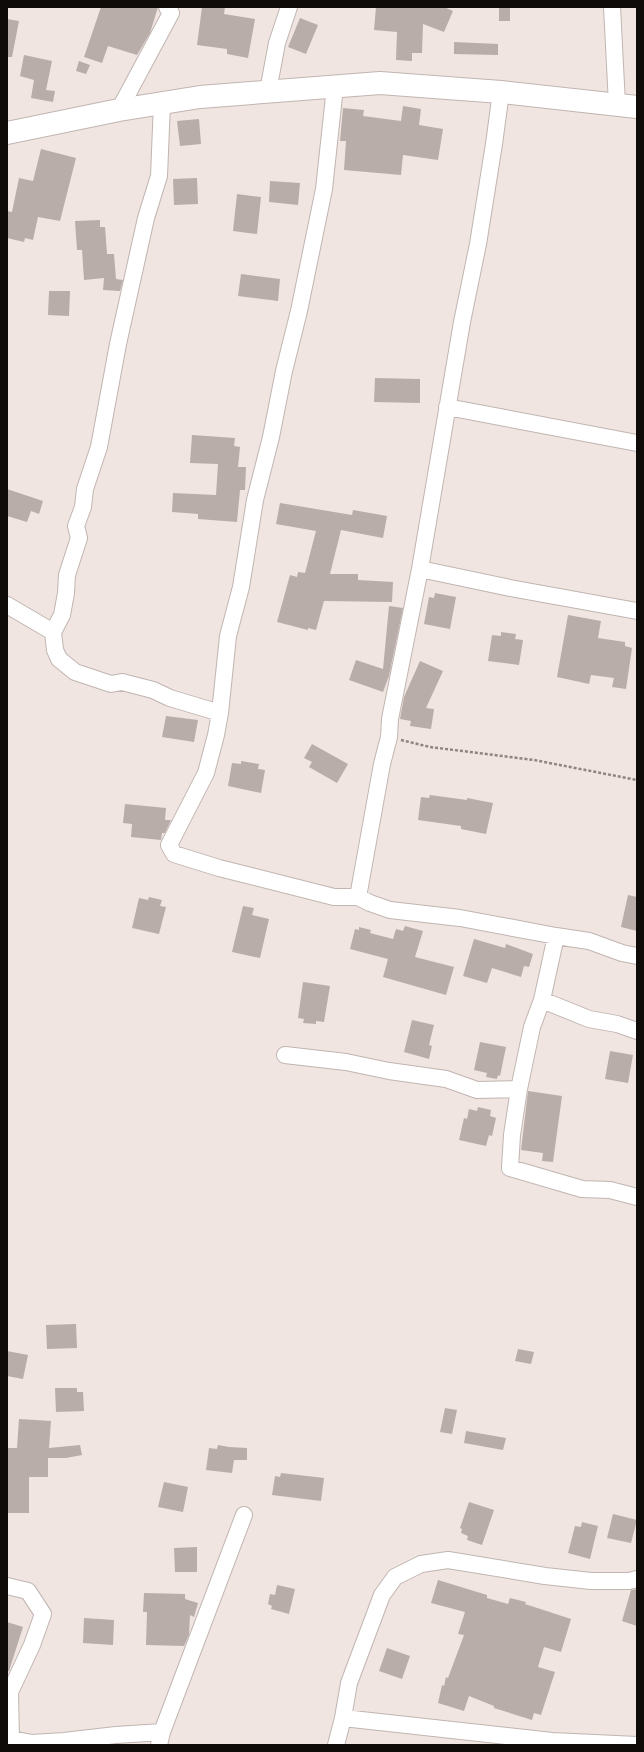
<svg xmlns="http://www.w3.org/2000/svg" width="644" height="1752" viewBox="0 0 644 1752" font-family="Raleway,sans-serif">
<rect width="100%" height="100%" fill="#f1e5e1"/>
<!-- building -->
<path fill="#b8ada9" d="M101,7h57l-8,26 -13,22 -29,-9 -6,17 -18,-6z
M202,7h23l-1,7 31,5 -7,39 -21,-4v-5l-30,-4z
M376,7h68l9,4 -9,21 -21,-8 -1,29h-10v8l-16,-1 1,-28 -23,-2z
M499,7h11v14h-11z
M300,18l18,7 -12,29 -18,-7z
M7,19l12,2 -7,36h-5z
M454,42l44,2v11l-44,-1z
M24,55l28,6 -6,29 9,1 -2,11 -22,-4 3,-18 -14,-4z
M79,61l11,4 -4,9 -10,-3z
M403,106l18,3 -2,16 24,4 -5,31 -35,-5 -2,20 -57,-5 2,-29h-6l3,-33 21,2 -1,6 38,5z
M199,119l2,25 -21,2 -3,-25z
M41,149l35,9 -16,63 -22,-4 -5,23 -8,-2 -1,4 -17,-4v-27l5,1 7,-34 14,3z
M197,178l1,26 -24,1 -1,-26z
M270,181l30,2 -2,22 -29,-3z
M237,194l24,3 -4,37 -24,-3z
M100,220v7h5l2,27h7l2,25 7,1 -3,11 -17,-1 1,-12 -20,2 -2,-30h-5l-2,-29z
M241,274l39,5 -2,22 -40,-5z
M49,291h21l-1,25 -21,-1z
M375,378l45,1v24l-46,-1z
M192,435l43,3 -1,8 6,1 -2,20h8l-1,23h-5l-3,32 -39,-3v-5l-26,-2 1,-19 43,2 2,-31 -28,-1z
M7,489l36,12 -4,13 -8,-3 -4,11 -20,-6z
M280,503l72,12 1,-5 34,6 -4,22 -42,-8 -11,44h28v6l35,2 -1,20 -68,-1 -8,29 -8,-2v2l-31,-8 13,-47 7,2 1,-5 7,1 11,-42 -40,-7z
M435,593l21,4 -6,32 -26,-5 5,-27 5,1z
M389,606l14,2 -14,68 -6,16 -34,-12 7,-20 27,9z
M568,615l33,6 -3,17 27,4v4l7,2 -6,41 -14,-2 2,-9 -23,-3 -2,9 -32,-7z
M501,632l15,2 -1,5 8,1 -4,25 -31,-4 4,-26 9,1z
M420,661l23,10 -17,37 8,1 -3,20 -21,-3 1,-5 -11,-2 4,-22z
M166,716l32,4 -4,22 -32,-5z
M312,744l36,20 -11,19 -28,-16 3,-5 -8,-4z
M241,761l18,3 -1,5 7,1 -4,23 -33,-7 4,-23 9,1z
M430,795l37,5v-2l26,5 -7,31 -25,-5v-3l-43,-6 3,-23 8,1z
M125,804l41,4 -1,12h6l-6,13h-3l-1,7 -30,-3 1,-13 -9,-1z
M628,895l9,2v34l-16,-4z
M149,897l13,3 -2,6 6,1 -7,27 -27,-6 7,-30 9,2z
M243,906l11,2 -2,7 17,4 -9,39 -28,-6z
M405,926l18,5 -8,26 39,10 -8,28 -63,-18 5,-18 -38,-10 5,-20 4,1v-3l12,3 -1,3 23,6 3,-10 7,2z
M474,939l31,9 1,-4 27,10 -4,13 -5,-1 -3,11 -29,-9 -5,15 -24,-7z
M303,982l27,4 -6,36 -8,-1v3l-13,-1 1,-4 -6,-1z
M412,1020l22,5 -5,20 3,1 -3,13 -25,-7z
M480,1042l26,5 -6,29 -2,-1 -1,4 -11,-2 1,-4 -13,-3z
M610,1051l23,4 -5,28 -23,-4z
M528,1091l34,5 -9,66 -11,-1 1,-8 -22,-3z
M478,1107l13,3 -1,6 6,2 -4,18 -3,-1 -3,11 -27,-6 5,-22 3,1 2,-10 8,2z
M76,1324l1,24 -30,1 -1,-24z
M518,1349l16,3 -3,12 -16,-3z
M7,1351l21,4 -5,24 -16,-3z
M55,1388h22v4h6l1,19 -28,1z
M445,1408l12,2 -5,24 -12,-2z
M19,1419l32,2 -2,27 31,-3 2,10 -16,3h-18v19h-19v36h-22v-65h10z
M466,1431l40,7 -3,12 -39,-7z
M218,1445l11,2 18,1v12h-13l-2,13 -26,-3 3,-22 8,1z
M281,1473l43,5 -3,23 -49,-6 3,-19 5,1z
M164,1482l24,5 -5,25 -25,-5z
M469,1502l25,8 -12,35 -15,-5 1,-4 -7,-3 1,-4 -2,-1z
M613,1514l24,6 -6,23 -24,-5z
M582,1522l16,4 -8,33 -22,-6 7,-27 6,1z
M197,1547v25h-22l-1,-24z
M438,1580l49,15v3l21,6 2,-6 16,4 -1,2 46,15 -10,33 -17,-5 -6,20 17,5 -14,43 -7,-2 -2,7 -38,-12v-2l-25,-10 -5,15 -26,-8 4,-18 2,1 2,-9 2,1 16,-43 -6,-1 7,-22 -34,-9z
M277,1585l18,4 -6,25 -18,-5 1,-3 -4,-2 2,-10 5,1z
M637,1589v37l-15,-5 9,-31z
M144,1593l41,1v5l13,4 -4,14 -4,-2 -1,20 -5,11 -38,-1 1,-33h-4z
M84,1618l30,2 -1,25 -30,-2z
M7,1622l16,5 -14,44h-2z
M387,1648l23,8 -8,23 -23,-8z"/>
<g fill="none" stroke-linecap="round" stroke-linejoin="round">
<defs>
<path id="street" d="M612,7l5,97
M335,87l-11,102 -25,122 -15,60 -13,66 -16,63 -14,87 -13,49 -8,77 -4,22 -10,38 -37,72 5,9 45,14 115,29h24l12,6 20,7 70,8 96,18 33,5 33,12 15,3
M268,91l9,-48 12,-36
M162,103l-3,73 -13,42 -28,126 -19,103 -14,42 -2,18 -7,19 3,12 -12,37 -1,18 -4,22 -9,17 2,18 4,9 16,13 36,12 11,-2 31,8 17,8 50,15
M119,110l52,-97 -4,-6
M447,407l190,36
M420,569l90,19 127,23
M7,605l46,27
M358,897l24,-133 7,-27 1,-18 30,-150 42,-247 16,-78 16,-100 7,-52
M556,936l-14,64 -10,27 -13,62 -7,46 -2,33 72,21 28,1 27,7
M542,1000l47,19 28,5 20,7
M285,1055l61,7 43,9 57,8 31,11 42,-1
M7,1586l21,5 15,23 -11,31 -22,47 1,47 21,4 32,-2 52,-6 46,-3
M343,1718l209,23 85,4
M159,1745l3,-13 82,-217
M336,1745l7,-27 6,-35 33,-88 13,-18 26,-13 27,-4 97,16 46,5h38l8,-2"/>
<path id="secondary" d="M7,133l112,-23 81,-13 180,-14 121,9 136,15"/>
</defs>
<!-- street casing -->
<use href="#street" stroke="#c0b5b1" stroke-width="18"/>
<!-- secondary casing -->
<use href="#secondary" stroke="#c0b5b1" stroke-width="24"/>
<!-- path -->
<path stroke="#8d8581" stroke-width="2.5" stroke-dasharray="3 2" stroke-linecap="butt" d="M401,740l29,7 104,13 103,20"/>
<!-- street -->
<use href="#street" stroke="#fff" stroke-width="16"/>
<!-- secondary -->
<use href="#secondary" stroke="#fff" stroke-width="22"/>
</g>
<!-- border -->
<rect width="644" height="1752" fill="none" stroke="#0e0b09" stroke-width="16"/>
</svg>
